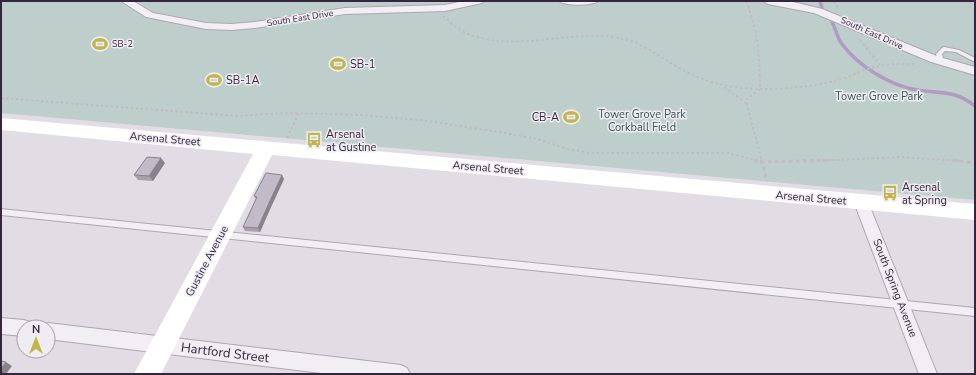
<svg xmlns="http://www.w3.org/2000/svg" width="976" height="375" viewBox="0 0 976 375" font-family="'Nunito Sans',sans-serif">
<rect width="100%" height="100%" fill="#e2dde5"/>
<!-- green -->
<path fill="#becfcb" d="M1,1h974v199l-974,-87z"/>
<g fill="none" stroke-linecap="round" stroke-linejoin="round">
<!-- stream -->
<path stroke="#b19ac3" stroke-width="3.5" d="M820,1l2,7
M832,22c4,7 5,16 10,22 16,22 49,42 75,46 25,4 36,-1 58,16"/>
<defs>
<path id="lane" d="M944,47l15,3 16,8v4l-19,-10 -11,-1 -3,3 1,5 3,4 -1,1h-4l-4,-5 -1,-5 6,-6z
M1,209l974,99v8l-974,-101z"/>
<path id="street" d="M121,1h12l20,12 11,2 42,8 26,1 23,-2 90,-14 100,-3 19,-4h19l-1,2 -37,8 -100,3 -90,14 -23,2 -26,-1 -60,-12z
M559,1h39c-5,5 -34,5 -39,0z
M763,1h26l33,8 117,48 36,10v8l-44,-13 -117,-49 -46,-9z
M861,196l5,2 2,4 69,172h-18l-65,-172 2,-4z
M1,318l23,2 6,2 2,5h-8v9l-23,-2z
M48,323l353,42 6,3 3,6h-81l-281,-35v-12h-7z"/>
</defs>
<!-- lane casing -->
<use href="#lane" stroke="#aea6b2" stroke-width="2"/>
<!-- street casing -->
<use href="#street" stroke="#aea6b2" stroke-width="2"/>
<!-- path-far1 -->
<path stroke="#c1bbc4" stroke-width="2" stroke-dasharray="2.5 2.5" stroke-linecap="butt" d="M746,1c12,29 14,57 14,88l-13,10v6l15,56
M834,1l5,8
M965,1l10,4
M443,16c6,5 12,11 19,15 53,26 111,-6 165,9 20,6 37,20 56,30 25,14 53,19 82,19 26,0 52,-3 77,-10 9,-3 17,-7 26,-10 16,-5 32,-6 48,-5
M860,40l20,25
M724,87l23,17
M1,98l236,18 47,-3 78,2 66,6 77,12 32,6 31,10 23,4h137l30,8
M287,138l12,-25
M812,161l89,-4 59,4"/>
<!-- path -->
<path stroke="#c1bbc4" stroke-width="3" stroke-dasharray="3.5 3.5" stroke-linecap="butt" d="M754,160l8,2 70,-2
M761,160l6,21
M953,160l22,3"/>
<!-- lane -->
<use href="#lane" fill="#f2eff4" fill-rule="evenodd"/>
<!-- street -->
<use href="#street" fill="#f2eff4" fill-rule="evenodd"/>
<!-- secondary -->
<path fill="#fff" fill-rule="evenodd" d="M1,118l974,86v16l-703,-65 -111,219h-27l119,-220 -252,-24z"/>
</g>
<!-- wall -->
<path fill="#a8a0ac" d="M165,163l-12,18 -15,-1 -4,-5z
M284,179l-13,28 -11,25 -15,-1 -2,-4 13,-28 -2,-3z"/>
<!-- shaded-wall -->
<path fill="#88828c" d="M161,158l4,5 -12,18 -4,-5z
M282,175l2,4 -13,28 -11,25 -2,-4 11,-25z
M6,362l6,4 -6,8h-5v-5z"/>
<!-- building -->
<path fill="#c3bac8" stroke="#88828c" d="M147,157l14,1 -12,18 -15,-1z
M266,173l16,2 -13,28 -11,25 -15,-1 14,-30 -3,-1z
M1,361l5,1 -5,7z"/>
<!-- icons -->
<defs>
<symbol id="stadium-bare" viewBox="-9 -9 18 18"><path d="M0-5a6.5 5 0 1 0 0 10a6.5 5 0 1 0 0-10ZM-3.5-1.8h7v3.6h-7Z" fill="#c2b54a" stroke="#f0ecf3" stroke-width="2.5" paint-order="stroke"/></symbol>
<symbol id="bus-bare" viewBox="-9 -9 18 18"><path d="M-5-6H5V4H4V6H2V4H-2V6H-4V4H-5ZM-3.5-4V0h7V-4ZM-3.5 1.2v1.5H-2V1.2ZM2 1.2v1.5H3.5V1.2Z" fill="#c2b54a" stroke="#f0ecf3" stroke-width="2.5" paint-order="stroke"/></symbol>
</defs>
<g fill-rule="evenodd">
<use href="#stadium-bare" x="89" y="33" width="22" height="22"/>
<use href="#stadium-bare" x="327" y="53" width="22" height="22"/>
<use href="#stadium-bare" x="203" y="69" width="22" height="22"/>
<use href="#stadium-bare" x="560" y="106" width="22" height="22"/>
<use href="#bus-bare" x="303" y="129" width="22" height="22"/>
<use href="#bus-bare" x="879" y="182" width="22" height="22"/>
</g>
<g text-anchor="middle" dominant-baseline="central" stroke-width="3" stroke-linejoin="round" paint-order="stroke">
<!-- far-street labels -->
<g font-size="9" fill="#34273b" stroke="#f0ecf3">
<text transform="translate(300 18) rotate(-9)">South East Drive</text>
<text transform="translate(872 33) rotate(24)">South East Drive</text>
</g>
<!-- far-poi labels -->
<g font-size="9" fill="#34273b" stroke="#f0ecf3" text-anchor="start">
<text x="112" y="44">SB-2</text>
</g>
<!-- poi labels -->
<g font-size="11" fill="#34273b" stroke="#f0ecf3" text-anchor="start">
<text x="350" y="64">SB-1</text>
<text x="226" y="80">SB-1A</text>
<text x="559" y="117" text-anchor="end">CB-A</text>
<text x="326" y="134">Arsenal<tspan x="326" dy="13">at Gustine</tspan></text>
<text x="902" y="187">Arsenal<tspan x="902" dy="13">at Spring</tspan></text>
</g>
<!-- park labels -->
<g font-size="11" fill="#365551" stroke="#f0ecf3">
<text x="879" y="96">Tower Grove Park</text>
<text x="642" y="114">Tower Grove Park<tspan x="642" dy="13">Corkball Field</tspan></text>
</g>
<!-- street labels -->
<g font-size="11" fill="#34273b" stroke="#f0ecf3">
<text transform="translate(165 139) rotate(5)">Arsenal Street</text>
<text transform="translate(488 168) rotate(5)">Arsenal Street</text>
<text transform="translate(811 198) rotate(5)">Arsenal Street</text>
<text transform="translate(207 261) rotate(-62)">Gustine Avenue</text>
<text transform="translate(895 288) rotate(69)">South Spring Avenue</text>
</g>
<!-- near-street labels -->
<g font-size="13" fill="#34273b" stroke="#f0ecf3">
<text transform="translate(225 353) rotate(7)">Hartford Street</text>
</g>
</g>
<!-- border -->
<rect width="976" height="375" fill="none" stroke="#34273b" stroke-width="4"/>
<!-- north arrow -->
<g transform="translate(36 339)"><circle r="19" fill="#f0ecf3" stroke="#a59da9"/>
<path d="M0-3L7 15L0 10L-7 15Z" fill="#c2b54a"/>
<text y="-6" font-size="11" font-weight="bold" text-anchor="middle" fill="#34273b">N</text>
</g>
</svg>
